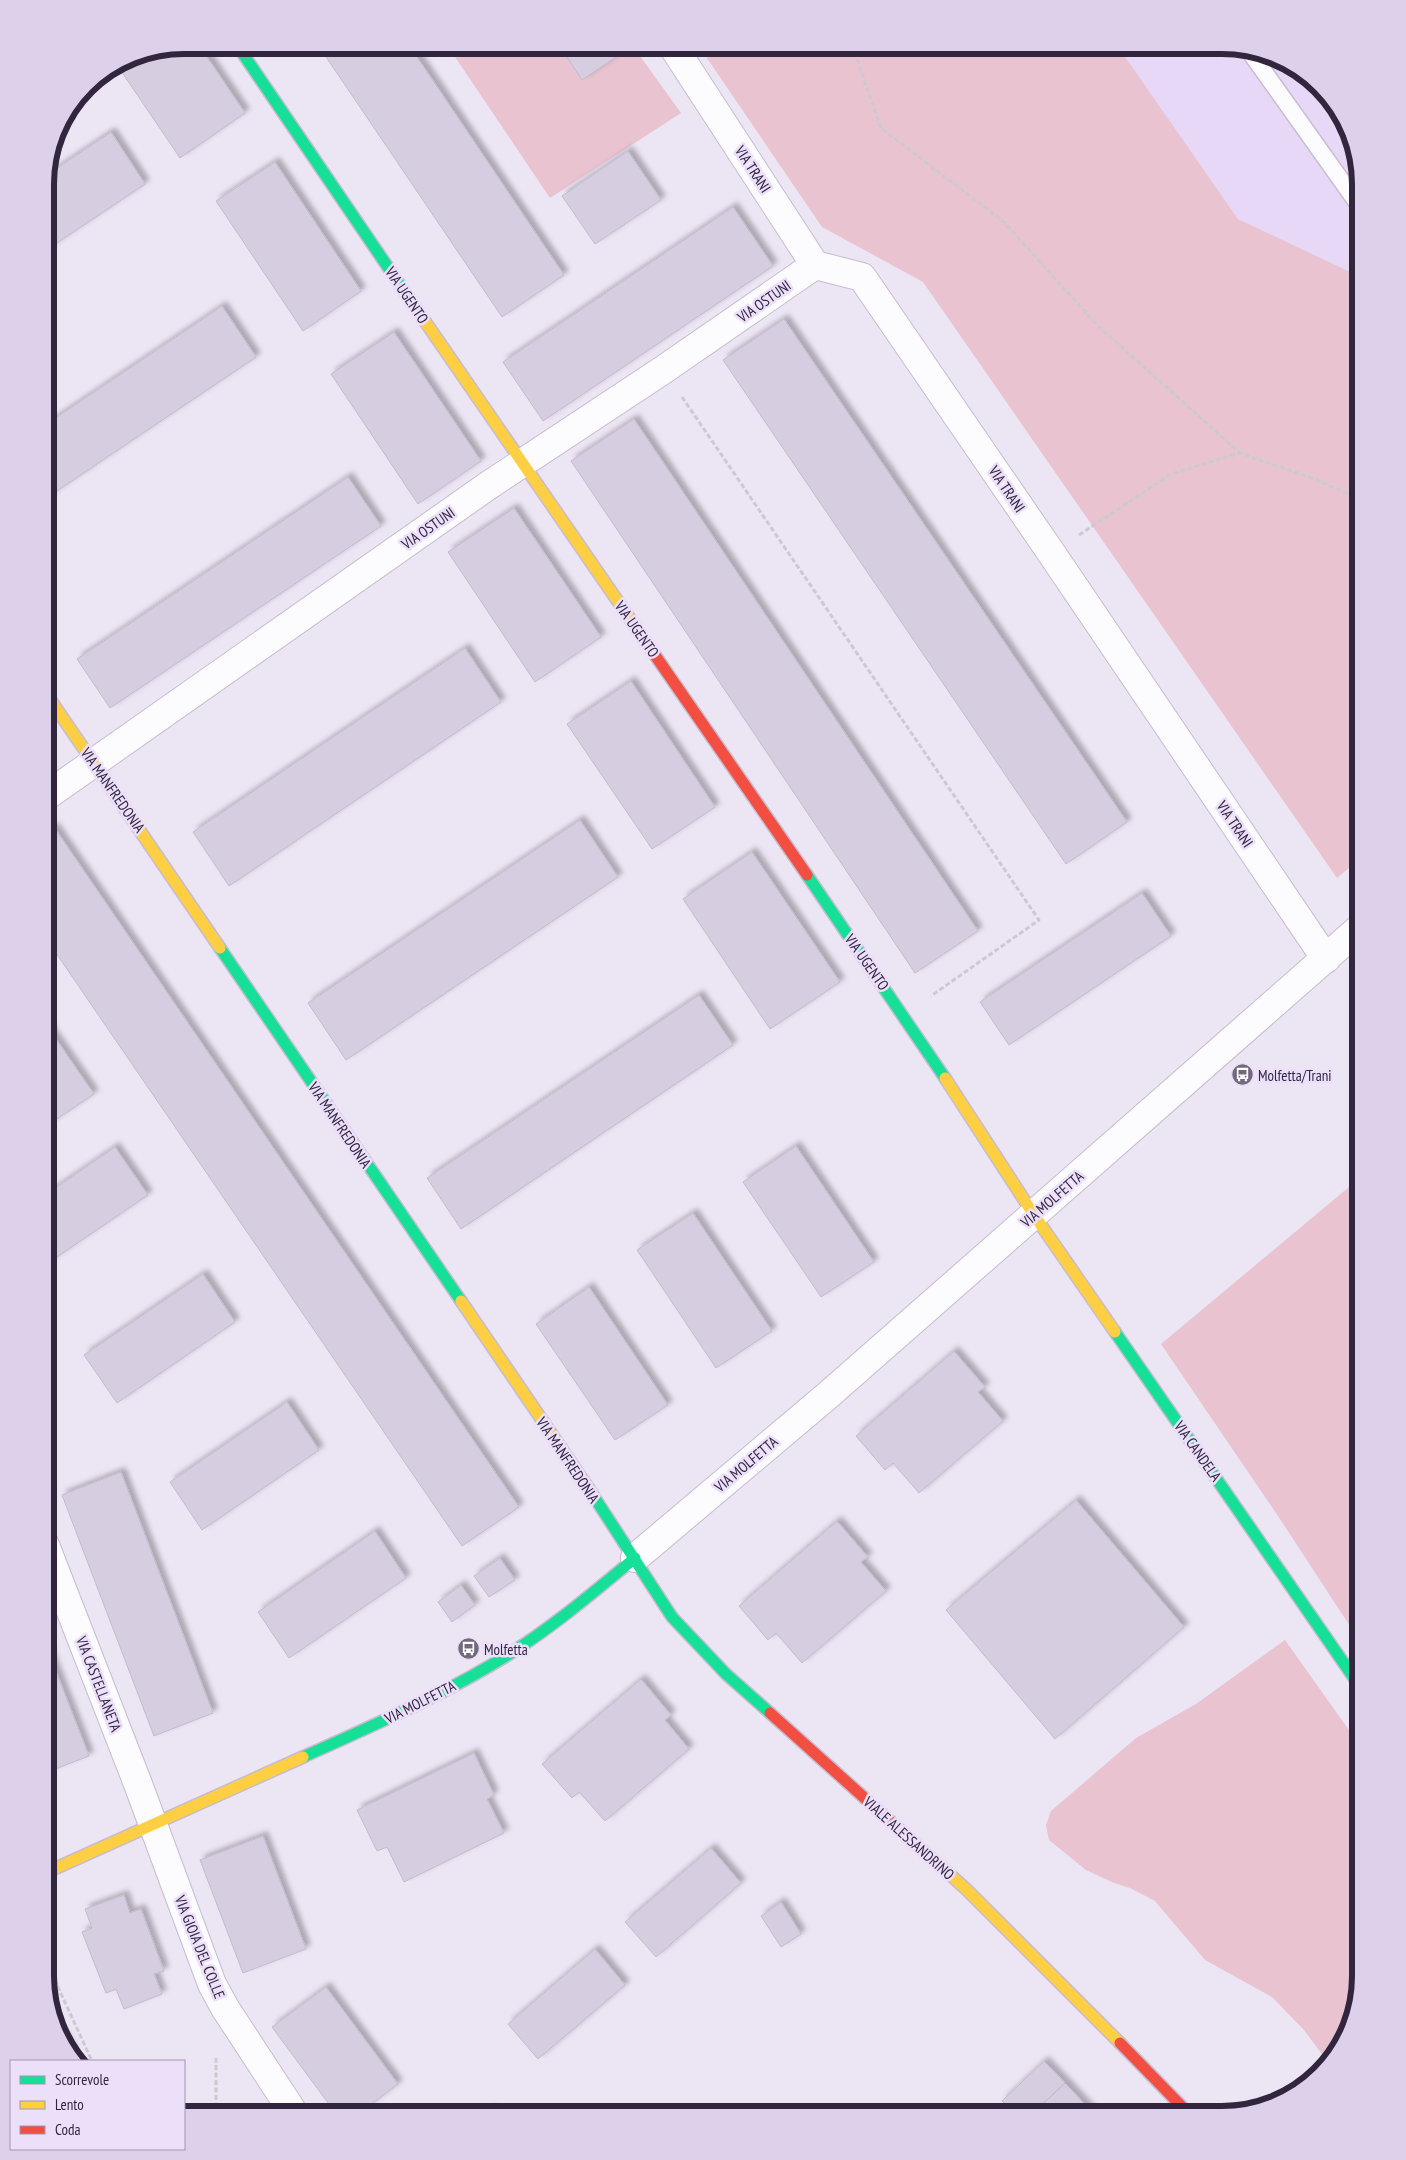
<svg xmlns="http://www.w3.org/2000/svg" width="1406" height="2160" viewBox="0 0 1406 2160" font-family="'PT Sans Narrow',sans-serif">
<defs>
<filter id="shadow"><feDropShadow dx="4.5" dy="-4.5" stdDeviation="2.5" flood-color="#0004"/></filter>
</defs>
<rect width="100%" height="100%" fill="#ece5f4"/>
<!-- built -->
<path fill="#e7d8f7" d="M1117,45h114l68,23 44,47 18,69v93l-123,-58z"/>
<!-- green -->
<path fill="#e9c3d0" d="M447,45h185l49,68 -131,85z
M698,45h419l121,174 123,58v581l-24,20 -414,-596 -101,-55z
M1361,1177v466l-81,-124 -119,-175z
M1285,1640l76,107v230l-19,69 -15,15 -23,-31 -32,-33 -67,-37 -50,-59 -25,-13 -16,-5 -28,-13 -37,-30 -3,-15 5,-14 85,-73 60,-34z"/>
<!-- building -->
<path fill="#d7cde0" stroke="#c3bacd" filter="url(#shadow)" d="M184,45h15l46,68 -65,45 -63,-93 14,-10z
M318,45h91l155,230 -62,42z
M559,45h73v1l-50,34z
M111,132l34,52 -100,67v-75z
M628,151l33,49 -66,44 -33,-48z
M275,162l86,129 -58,40 -87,-130z
M733,207l40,59 -230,155 -40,-59z
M222,306l34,51 -211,142v-74z
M784,319l343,503 -61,42 -343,-504z
M394,332l87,129 -63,43 -87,-130z
M634,419l344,512 -63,42 -344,-512z
M348,477l33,49 -271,182 -33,-49z
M514,508l87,129 -66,45 -87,-130z
M465,648l36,54 -272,184 -36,-54z
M631,681l84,126 -63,42 -85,-125z
M580,820l38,57 -272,183 -38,-57z
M54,827l465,680 -57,39 -417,-609v-104z
M752,852l88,130 -70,47 -87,-130z
M1142,893l29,43 -162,109 -29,-43z
M699,995l34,50 -272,184 -34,-51z
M45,1023l49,71 -49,33z
M796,1146l78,116 -53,35 -78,-115z
M115,1147l33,48 -103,70v-70z
M693,1213l79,118 -56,37 -79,-118z
M203,1274l32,48 -118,81 -33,-48z
M589,1287l79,118 -53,35 -79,-116z
M954,1351l31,36 -7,5 25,29 -84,72 -26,-30 -8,7 -29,-34z
M287,1402l32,48 -117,80 -32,-48z
M121,1472l92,241 -59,23 -92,-241z
M1076,1500l108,127 -129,112 -109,-129z
M837,1521l31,36 -7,5 25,29 -84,72 -26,-30 -8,7 -29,-34z
M375,1531l31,47 -117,80 -31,-46z
M500,1558l15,22 -26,17 -15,-21z
M461,1585l14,20 -23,17 -14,-20z
M45,1643l44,113 -44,17z
M641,1679l30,36 -6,5 24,29 -84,72 -26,-29 -7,6 -30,-34z
M474,1753l20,42 -7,4 17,34 -100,49 -17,-35 -10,4 -20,-41z
M263,1836l43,113 -63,24 -43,-113z
M711,1848l30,35 -85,74 -31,-35z
M124,1895l6,18 11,-4 23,62 -10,3 8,20 -38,15 -8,-20 -10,4 -24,-61 10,-4 -7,-19z
M781,1902l20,32 -20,13 -20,-31z
M595,1949l30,36 -87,74 -30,-35z
M326,1987l72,97 -41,31h-20l-65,-88z
M60,2032l12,20 -1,1 -8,-8z
M1044,2061l21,22 -34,32h-15l-14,-14z
M1065,2083l30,32h-64z
M490,2109l4,6h-11z"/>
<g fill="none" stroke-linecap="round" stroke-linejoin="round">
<defs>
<path id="lane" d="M1250,52l111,156"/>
<path id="street" d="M672,45l143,220 47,12 190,277 274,405
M45,797l444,-312 174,-115 152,-105
M45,1545l93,239 74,200 13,24 70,107
M635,1558l192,-162 534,-469"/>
<path id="fast" d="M237,45l176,259
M807,875l138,203
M220,948l241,353
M1115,1332l246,356
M589,1489l83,128 54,57 44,39
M303,1757c71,-32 143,-63 208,-104 44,-28 84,-62 124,-95"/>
<path id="slow" d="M413,304l235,341
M45,692l175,256
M945,1078l89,137 81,117
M461,1301l128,188
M889,1820l77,69 154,154
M45,1873l258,-116"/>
<path id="jam" d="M648,645l159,230
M770,1713l119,107
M1120,2043l70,72"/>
</defs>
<!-- lane casing -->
<use href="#lane" stroke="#c6bccf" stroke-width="19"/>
<!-- street casing -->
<use href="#street" stroke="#c6bccf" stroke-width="30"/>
<!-- fast casing -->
<use href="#fast" stroke="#c6bccf" stroke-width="14"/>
<!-- slow casing -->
<use href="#slow" stroke="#c6bccf" stroke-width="14"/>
<!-- jam casing -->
<use href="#jam" stroke="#c6bccf" stroke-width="14"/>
<!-- path -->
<path stroke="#cdc9d0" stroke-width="3" stroke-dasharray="5 2.5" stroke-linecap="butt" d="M852,45l29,83 123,94 94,104 142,127
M682,397l357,523 -108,76
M1079,535l92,-61 69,-21 69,24 52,22
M45,1959l47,102
M216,2115v-57"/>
<!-- lane -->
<use href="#lane" stroke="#fcfbfd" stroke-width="16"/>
<!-- street -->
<use href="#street" stroke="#fcfbfd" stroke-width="28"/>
<!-- fast -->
<use href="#fast" stroke="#16e098" stroke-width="11"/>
<!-- slow -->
<use href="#slow" stroke="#ffcf43" stroke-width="11"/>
<!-- jam -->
<use href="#jam" stroke="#f24e42" stroke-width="11"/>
</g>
<!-- icons -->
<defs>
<symbol id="bus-disc" viewBox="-11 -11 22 22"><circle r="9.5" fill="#73687e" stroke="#ecdffa"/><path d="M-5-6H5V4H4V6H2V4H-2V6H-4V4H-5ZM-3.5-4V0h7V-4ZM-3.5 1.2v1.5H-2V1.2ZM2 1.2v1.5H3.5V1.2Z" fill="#fff"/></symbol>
</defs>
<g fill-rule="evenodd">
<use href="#bus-disc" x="1230" y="1062" width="25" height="25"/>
<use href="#bus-disc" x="456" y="1636" width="25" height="25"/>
</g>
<g text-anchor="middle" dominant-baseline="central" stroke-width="5" stroke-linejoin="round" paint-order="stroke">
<!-- street labels -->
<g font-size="15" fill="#32253e" stroke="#ecdffa">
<text transform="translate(753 169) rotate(57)">VIA TRANI</text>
<text transform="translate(407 295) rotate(56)">VIA UGENTO</text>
<text transform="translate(764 301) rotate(-35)">VIA OSTUNI</text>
<text transform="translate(1007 489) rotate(56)">VIA TRANI</text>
<text transform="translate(428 528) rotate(-35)">VIA OSTUNI</text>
<text transform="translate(637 629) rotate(55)">VIA UGENTO</text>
<text transform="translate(113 790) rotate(55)">VIA MANFREDONIA</text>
<text transform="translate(1235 824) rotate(56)">VIA TRANI</text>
<text transform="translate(867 962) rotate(55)">VIA UGENTO</text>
<text transform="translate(340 1125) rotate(56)">VIA MANFREDONIA</text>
<text transform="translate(1052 1199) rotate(-41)">VIA MOLFETTA</text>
<text transform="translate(1198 1451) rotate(55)">VIA CANDELA</text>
<text transform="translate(568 1460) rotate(56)">VIA MANFREDONIA</text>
<text transform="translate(746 1464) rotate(-40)">VIA MOLFETTA</text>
<text transform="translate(99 1684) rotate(69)">VIA CASTELLANETA</text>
<text transform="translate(420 1702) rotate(-27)">VIA MOLFETTA</text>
<text transform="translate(909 1838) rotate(42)">VIALE ALESSANDRINO</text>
<text transform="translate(200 1947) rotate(68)">VIA GIOIA DEL COLLE</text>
</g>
<!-- poi labels -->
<g font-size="15" fill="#32253e" stroke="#ecdffa" text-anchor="start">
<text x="1258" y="1075">Molfetta/Trani</text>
<text x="484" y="1649">Molfetta</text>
</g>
</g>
<!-- crop -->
<path d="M0 0H1406V2160H0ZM184 54H1222A130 130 0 0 1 1352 184V1976A130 130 0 0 1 1222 2106H184A130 130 0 0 1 54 1976V184A130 130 0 0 1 184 54Z" fill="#ddd0eb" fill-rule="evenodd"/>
<path fill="none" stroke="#32253e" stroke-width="6" d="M184 54H1222A130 130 0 0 1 1352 184V1976A130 130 0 0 1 1222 2106H184A130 130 0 0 1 54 1976V184A130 130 0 0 1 184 54Z"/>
<!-- legend -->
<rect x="10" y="2060" width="175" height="90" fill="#ecdffa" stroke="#a295af"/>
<rect x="20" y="2076" width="25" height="8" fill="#16e098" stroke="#a295af"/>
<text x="55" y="2085" font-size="15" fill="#32253e">Scorrevole</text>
<rect x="20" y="2101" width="25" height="8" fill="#ffcf43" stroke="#a295af"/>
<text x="55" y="2110" font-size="15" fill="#32253e">Lento</text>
<rect x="20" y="2126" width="25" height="8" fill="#f24e42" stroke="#a295af"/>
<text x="55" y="2135" font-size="15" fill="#32253e">Coda</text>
</svg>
